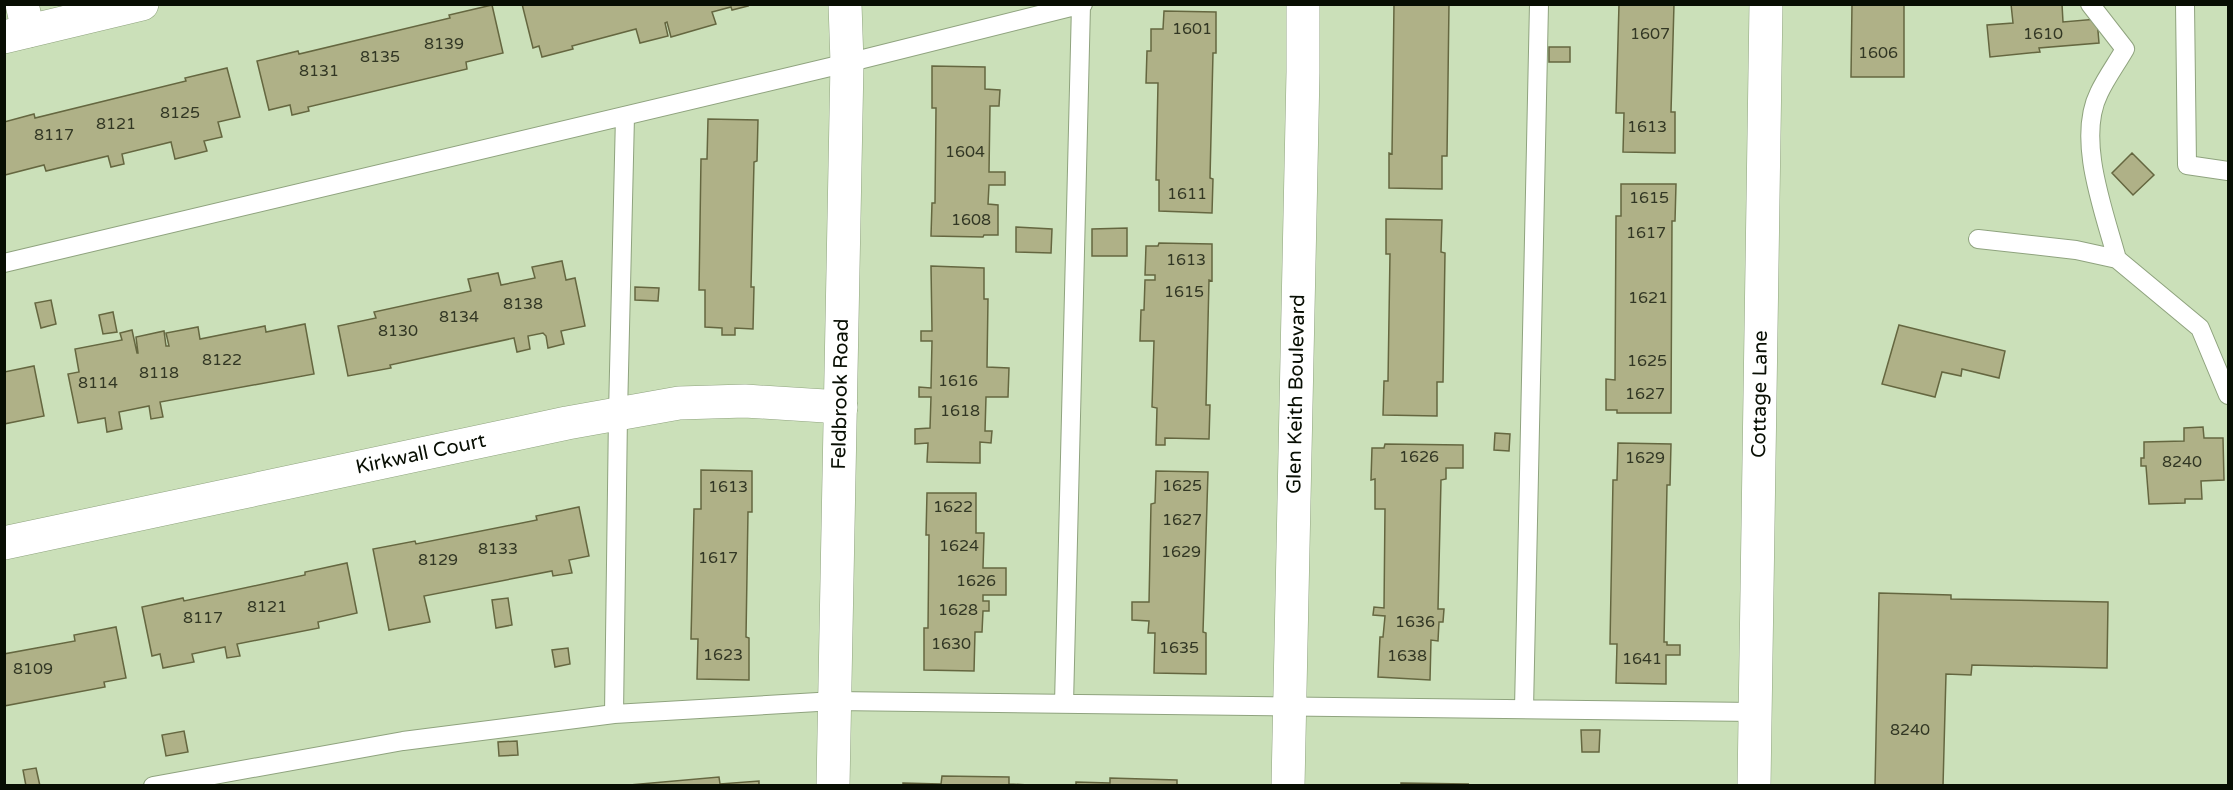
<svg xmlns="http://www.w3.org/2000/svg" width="2233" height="790" viewBox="0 0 2233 790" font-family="'Varela Round',sans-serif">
<rect width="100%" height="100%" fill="#cbe0b9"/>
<!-- building -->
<path fill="#afb187" stroke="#656740" stroke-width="1.5" d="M522,4h225l1,2 -16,4 -1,-3 -19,5 4,12 -45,13 -4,-15 -2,1 3,13 -28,7 -4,-14 -64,17 1,3 -31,8 -3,-11 -6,2z
M1394,4h55l-2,152h-5v33l-53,-1v-35l3,1z
M1619,4h55l-3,108h4v41l-52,-1 1,-39h-8z
M1852,4h52v73h-53z
M2011,4h51l1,18 34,-3 2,24 -60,5 1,4 -50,5 -3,-32 26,-2z
M492,5l11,48 -37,9 1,7 -159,38 1,4 -17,4 -2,-10 -21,5 -12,-49 41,-10 1,3 151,-36 -1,-3z
M1164,11l52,1v41h-3l-3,125 3,1 -1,34 -53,-2v-31h-3l2,-97h-12l1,-32h4v-22h12z
M1549,47h21v15h-21z
M932,66l53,1v22l15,1 -1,16h-9l-1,66h16v13h-16l-1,19 10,1v30h-14l-1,2 -52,-1 1,-33h3l1,-95h-4z
M227,68l13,49 -22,5 4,15 -18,4 3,10 -32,8 -4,-17 -49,12 2,10 -13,3 -3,-11 -62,15 -2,-6 -39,10 -1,-53 30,-8 1,4 151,-37 -1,-3z
M708,119l50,1 -1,41 -3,1 -3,125h3l-1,42 -18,-1v7h-13v-7l-17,-1v-37h-6l2,-131h6z
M2132,153l22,22 -21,20 -21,-22z
M1621,184h55l-1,37h-3l-1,192h-54v-3h-11v-31l9,1 1,-164h5z
M1386,219l56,1 -1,32 4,1 -2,129h-6v34l-54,-1 1,-34h4l2,-127h-4z
M1016,227l36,2 -1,24 -35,-1z
M1127,228v28h-35v-27z
M1159,243l53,1v37l-3,-1 -3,125h4l-1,34 -44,-1v7h-9l1,-37 -5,-1 2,-66h-14l1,-31h3l1,-30h10v-5h-10l1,-29h12z
M562,261l4,19 9,-2 10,48 -24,5 3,13 -16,4 -2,-12 -3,-3 -15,3 2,13 -13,3 -3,-14 -124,27 1,3 -43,8 -10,-50 38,-8 -2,-6 97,-21 -3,-12 30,-6 3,12 34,-7 -3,-11z
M931,266l53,2v31h4l-1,68 22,1 -1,29h-22l-1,34h7l-1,12 -11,-1v21l-53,-1 1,-19 -13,1v-15l15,-1 1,-31h-12v-10l12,1 1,-47h-11v-10h11z
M635,287l24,1 -1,13 -23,-1z
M51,300l5,24 -15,4 -6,-25z
M113,312l4,20 -14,2 -4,-19z
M305,324l9,50 -154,28 3,15 -12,2 -2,-13 -30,6 3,17 -15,3 -2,-14 -27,5 -10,-49 11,-2 -4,-23 47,-9 -2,-7 12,-3 5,23h1l-2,-16 28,-6 2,15h3l-3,-13 32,-6 2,12 65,-13 1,6z
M1899,325l106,26 -6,27 -37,-9 -1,7 -19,-4 -7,25 -53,-13z
M34,366l10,50 -40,8v-52z
M2203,427l1,11h19l1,42 -23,1 1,18h-17v4l-36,1 -3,-38h-5v-8h3v-16l40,-1v-13z
M1495,433l15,1 -1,17 -15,-1z
M1618,443l53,1 -1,41h-3l-3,157h3v3h13v10h-14v29l-50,-1 1,-39h-7l3,-164h4z
M1385,444l78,1v23h-17v11l-5,1 -3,129h6l-1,13h-4l-1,19 -7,-1 -1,40 -52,-3 2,-40h3l2,-21 -12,-1 1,-8 10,1 1,-99h-10v-30l-4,1 1,-32h12z
M701,470l51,1v41h-4l-2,125 3,1v42l-52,-1 1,-40h-7l3,-130h7z
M1156,471l52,1 -5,160 3,1v41l-52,-1 1,-40h-7l1,-12 -17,-1v-18h17l2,-98 4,-1z
M927,493h49v40h8l-1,35h23v27h-23v6h6v10h-6l-1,21h-7l-1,39 -50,-1v-42h4l1,-93h-3z
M579,507l10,49 -20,4 3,13 -19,3 -1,-5 -128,25 6,26 -41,8 -16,-81 42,-8 1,3 121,-24 -1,-4z
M347,563l10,50 -39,9 1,6 -82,16 3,12 -13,2 -2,-11 -33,7 2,8 -31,6 -3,-14 -8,2 -10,-49 41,-9 1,3 121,-26v-3z
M1879,593l72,2v4l157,3 -1,66 -135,-3 -1,10 -25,-1 -3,112h-68z
M508,598l4,27 -16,3 -4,-28z
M116,627l10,51 -22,4 1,5 -101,19v-52l71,-13 -1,-6z
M568,648l2,16 -15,3 -3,-17z
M1581,730h19l-1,22h-17z
M184,731l4,21 -22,4 -4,-21z
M517,741l1,14 -19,1 -1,-14z
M36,768l4,18h-14l-3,-16z
M942,776l67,1v7l38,2h-144v-3l38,1z
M719,777l1,7 39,-3v5h-141z
M1110,778l67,2v6h-101v-4l34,1z
M1401,783l68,1 -68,2z"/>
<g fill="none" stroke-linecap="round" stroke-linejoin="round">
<defs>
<path id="service" d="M2090,4l35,45c-8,14 -19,29 -26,44 -23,46 5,118 18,166
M2185,4l2,161 41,6
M1978,239l98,11 41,9 83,69 28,67
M4,263l843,-200 236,-59
M1064,704l17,-699
M1524,709l15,-705
M614,714l221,-13 920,11
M153,786l250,-45 211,-27 4,-300 7,-298"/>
<g id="minor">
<path d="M22,4l6,27"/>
<path d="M4,37l138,-33"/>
<path id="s1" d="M4,543l563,-120 112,-20 66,-2 96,6"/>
<path id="s2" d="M833,786l14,-723 -2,-59"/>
<path id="s3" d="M1288,786l15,-714v-68"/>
<path id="s4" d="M1754,786l12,-782"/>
</g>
</defs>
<!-- service casing -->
<use href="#service" stroke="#8fa37e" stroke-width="20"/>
<!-- minor casing -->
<use href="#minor" stroke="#8fa37e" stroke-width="34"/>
<!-- service -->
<use href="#service" stroke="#fff" stroke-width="18"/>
<!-- minor -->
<use href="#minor" stroke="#fff" stroke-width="33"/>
</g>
<g text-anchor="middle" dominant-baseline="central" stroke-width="6" stroke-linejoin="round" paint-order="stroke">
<!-- number labels -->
<g font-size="16" fill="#323724">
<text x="1192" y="29">1601</text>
<text x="1650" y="34">1607</text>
<text x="2043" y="34">1610</text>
<text x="444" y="44">8139</text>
<text x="1878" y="53">1606</text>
<text x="380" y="57">8135</text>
<text x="319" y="71">8131</text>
<text x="180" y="113">8125</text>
<text x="116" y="124">8121</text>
<text x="1647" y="127">1613</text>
<text x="54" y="135">8117</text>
<text x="965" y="152">1604</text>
<text x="1187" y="194">1611</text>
<text x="1649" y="198">1615</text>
<text x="971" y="220">1608</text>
<text x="1646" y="233">1617</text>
<text x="1186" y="260">1613</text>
<text x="1184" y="292">1615</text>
<text x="1648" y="298">1621</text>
<text x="523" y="304">8138</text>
<text x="459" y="317">8134</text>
<text x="398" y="331">8130</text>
<text x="222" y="360">8122</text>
<text x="1647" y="361">1625</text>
<text x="159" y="373">8118</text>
<text x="958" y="381">1616</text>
<text x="98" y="383">8114</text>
<text x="1645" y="394">1627</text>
<text x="960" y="411">1618</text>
<text x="1419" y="457">1626</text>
<text x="1645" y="458">1629</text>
<text x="2182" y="462">8240</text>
<text x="1182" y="486">1625</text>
<text x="728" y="487">1613</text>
<text x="953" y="507">1622</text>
<text x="1182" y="520">1627</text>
<text x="959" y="546">1624</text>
<text x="498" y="549">8133</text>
<text x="1181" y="552">1629</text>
<text x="718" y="558">1617</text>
<text x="438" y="560">8129</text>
<text x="976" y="581">1626</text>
<text x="267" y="607">8121</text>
<text x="958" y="610">1628</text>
<text x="203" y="618">8117</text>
<text x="1415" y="622">1636</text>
<text x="951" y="644">1630</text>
<text x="1179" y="648">1635</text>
<text x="723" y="655">1623</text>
<text x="1407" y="656">1638</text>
<text x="1642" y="659">1641</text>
<text x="33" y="669">8109</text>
<text x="1910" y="730">8240</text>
</g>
<!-- street labels -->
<g font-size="20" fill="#080e03" stroke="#f2fde9">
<text stroke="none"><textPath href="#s2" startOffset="392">Feldbrook Road</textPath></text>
<text stroke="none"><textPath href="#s3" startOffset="392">Glen Keith Boulevard</textPath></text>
<text stroke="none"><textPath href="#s4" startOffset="392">Cottage Lane</textPath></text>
<text stroke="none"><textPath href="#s1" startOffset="426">Kirkwall Court</textPath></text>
</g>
</g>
<!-- border -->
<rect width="2233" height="790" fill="none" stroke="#080e03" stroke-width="12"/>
</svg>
